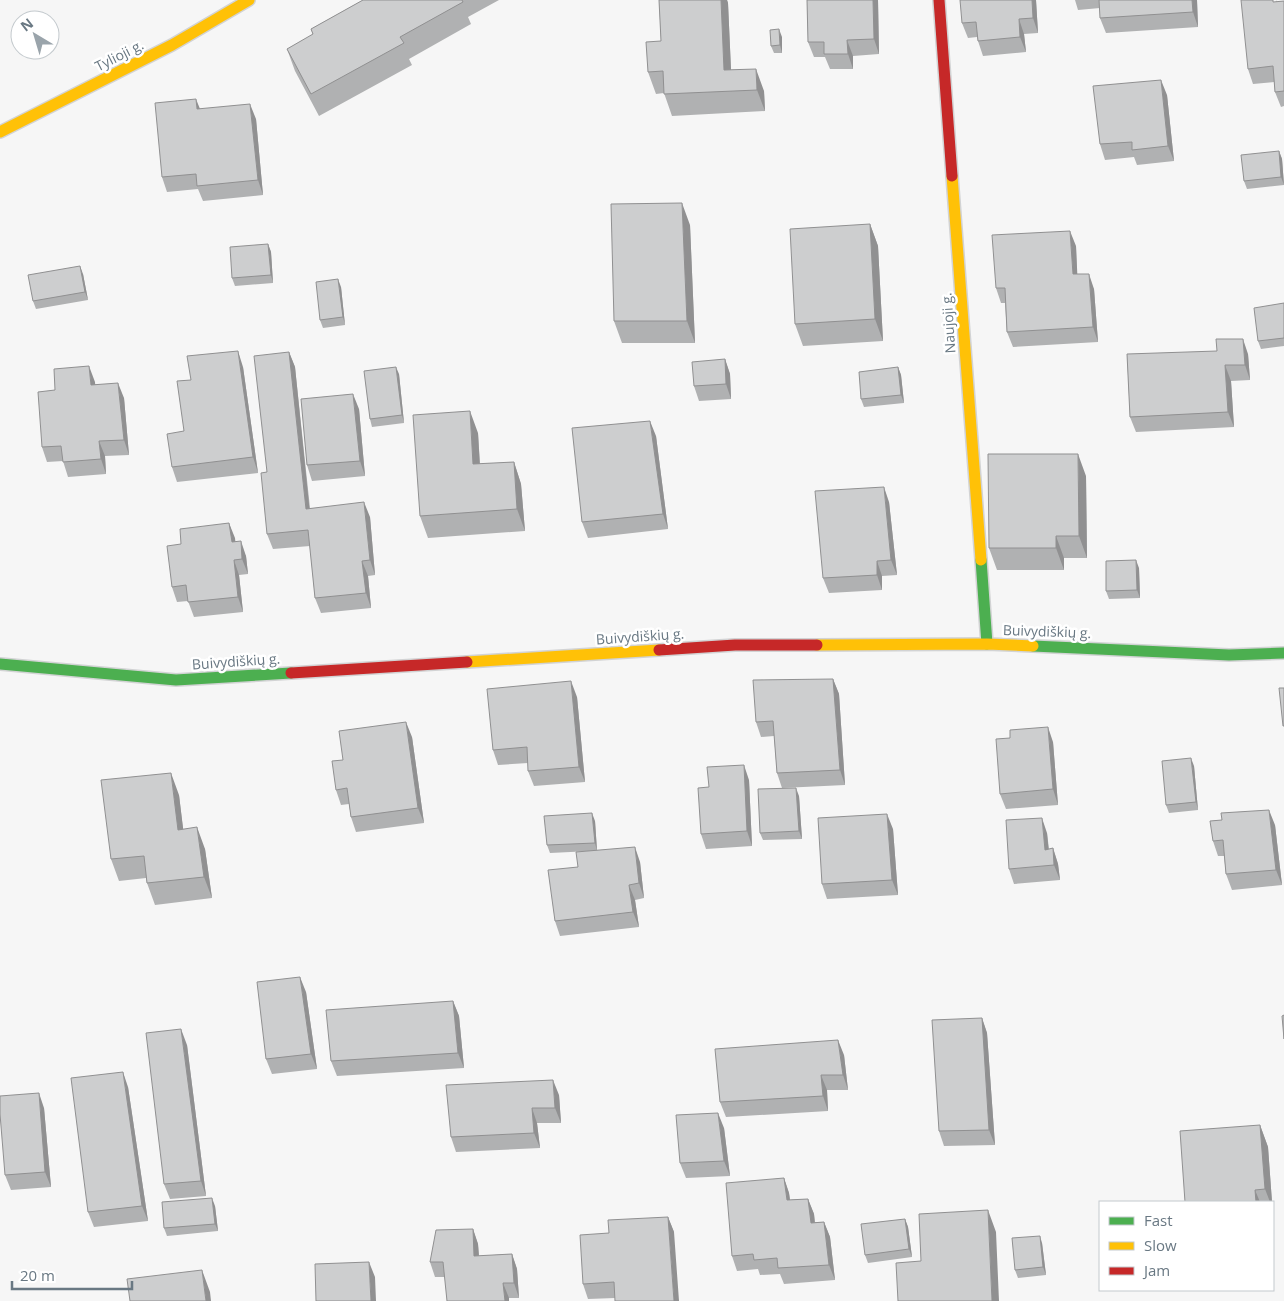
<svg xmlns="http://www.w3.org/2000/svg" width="1284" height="1301" viewBox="0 0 1284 1301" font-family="'Open Sans',sans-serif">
<rect width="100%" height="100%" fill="#f6f6f6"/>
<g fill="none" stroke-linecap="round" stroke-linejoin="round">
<defs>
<path id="fast" d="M981,560l6,84
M1033,646l196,9 55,-2
M0,664l176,16 115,-7"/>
<path id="slow" d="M0,132l172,-87 77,-45
M952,176l29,384
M817,645l170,-1 46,2
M467,662l192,-12"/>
<path id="jam" d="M939,0l13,176
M659,650l76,-5h82
M291,673l176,-11"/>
</defs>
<!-- fast casing -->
<use href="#fast" stroke="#d2d3d4" stroke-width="14"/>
<!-- slow casing -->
<use href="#slow" stroke="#d2d3d4" stroke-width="14"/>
<!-- jam casing -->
<use href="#jam" stroke="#d2d3d4" stroke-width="14"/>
<!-- fast -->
<use href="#fast" stroke="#4caf50" stroke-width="11"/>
<!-- slow -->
<use href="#slow" stroke="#ffc107" stroke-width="11"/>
<!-- jam -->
<use href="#jam" stroke="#c62828" stroke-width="11"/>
</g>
<!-- wall -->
<path fill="#b0b1b2" d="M363,0h136l-31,17 3,7 -62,35 3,6 -93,51 -24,-45 -8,-22 26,-14 -2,-6z
M659,0h68l1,3 3,67 33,21 1,20 -93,5 -8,-23 -8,1 -8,-22 13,-31z
M807,0h71l1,54 -26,2v13h-23l-5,-12h-11l-6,-15z
M1036,0l2,33 -14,1 2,18 -43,4 -5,-15 -1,-4 -9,1 -6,-15z
M1075,0h122l1,27 -92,6 -6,-15v-10l-22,2z
M1277,0v2l7,-1v105l-3,1 -6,-15 -1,-10 -21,2 -5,-15z
M782,37v16h-8l-3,-7z
M1167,95l7,66 -37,4 -3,-8 -29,3 -5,-16z
M200,109l56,10 7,76 -60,6 -5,-12 -31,3 -5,-15z
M1279,151l3,8 2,26 -37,4 -3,-8z
M870,224l8,22 5,95 -80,5 -8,-22z
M690,225l5,118h-73l-8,-22z
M268,244l3,8 2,31 -38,3 -3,-8z
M1076,246l1,28 17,15 4,53 -85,5 -6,-15 -2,-29h-4l-5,-15z
M83,274l5,26 -52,9 -3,-8z
M341,287l4,38 -22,3 -3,-8z
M1284,303v43l-23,3 -3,-8z
M289,352l6,15 15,141 60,9 5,58 -7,1 3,32 -50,5 -6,-15 -5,-52 -37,3 -6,-15v-62z
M1127,354h121l2,26 -19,1 3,46 -98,5 -6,-15z
M725,359l5,15 1,25 -32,2 -5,-15z
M243,367l15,106 -81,9 -5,-15 12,-36 7,-51z
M898,367l3,8 3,28 -40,4 -3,-8z
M399,374l5,49 -32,4 -2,-8z
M95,382v2l29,14 5,57 -24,1 1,18 -38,3 -5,-16 -16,1 -5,-15 13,-57z
M359,409l6,67 -53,5 -5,-16z
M478,433l2,31 34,-2 7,22 4,47 -97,7 -8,-22z
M656,436l12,93 -80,9 -6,-16z
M1086,476l1,82h-23v12h-67l-8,-22z
M889,502l8,73 -15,1v14l-53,3 -6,-15z
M229,523l6,19 11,14 2,18 -9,1 4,37 -49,5 -6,-16 -11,1 -5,-15 9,-43z
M1139,568l1,30 -31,1 -3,-8z
M833,679l6,15 6,91 -63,3 -5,-15 -3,-37 -13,1 -5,-15z
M577,697l8,85 -51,4 -6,-15v-8l-30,2 -5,-15z
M412,737l12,86 -68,9 -5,-15 -2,-13 -8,1 -5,-15 7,-30z
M1053,742l5,63 -52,4 -6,-15z
M1194,766l4,44 -29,3 -3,-8z
M749,780l3,66 -46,3 -5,-15 8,-47z
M179,795l4,34 22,20 7,49 -57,7 -8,-22 -1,-5 -27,3 -8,-22z
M799,796l3,43 -39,1 -3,-7z
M595,821l2,29 43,12 4,36 -9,2 4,27 -79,9 -5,-15 23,-54 13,-16 -41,2 -3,-8z
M1275,825l7,60 -50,5 -6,-16 -2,-18h-6l-5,-15z
M893,829l5,66 -71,4 -5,-15z
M1047,833l2,16 4,-1 5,16 2,16 -46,4 -5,-15z
M306,992l11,77 -45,5 -6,-15z
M453,1001l6,15 5,52 -127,8 -6,-15z
M982,1018l5,15 8,112 -51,1 -5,-15z
M187,1045l19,151 -36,3 -6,-15z
M844,1055l4,35h-21l1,21 -102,6 -6,-15z
M128,1087l20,134 -54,6 -6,-15z
M559,1095l2,28h-24l3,25 -84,4 -5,-15z
M44,1108l7,79 -40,3 -6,-15z
M1260,1125l8,22 4,55h-87z
M724,1128l6,48 -44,2 -6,-15z
M784,1178l5,15 1,7 18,-1 6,15 1,8h9l6,15 5,43 -51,4 -4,-10 -20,1 -2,-6 -21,2 -5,-15z
M215,1206l3,25 -51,5 -3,-8z
M668,1217l6,15 -59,66 -27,1 -5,-15 26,-51z
M905,1219l3,8 4,30 -44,6 -3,-8z
M473,1229l5,15 1,12 33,-2 5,15 2,29h-10v3h-62l-2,-24h-10l-5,-15z
M1042,1243l4,32 -28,3 -3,-8z"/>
<!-- shaded-wall -->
<path fill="#909091" d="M721,0h6l1,3 4,89 -8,-22z
M873,0h5l1,54 -5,-15z
M1032,0h4l2,33 -5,-15z
M1192,0h5l1,27 -5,-15z
M1019,19l5,15 2,18 -6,-15z
M779,29l3,8v16l-2,-8z
M847,40l6,16v13l-5,-15z
M756,69l8,22 1,20 -8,-21z
M1161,80l6,15 7,66 -6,-15z
M196,99l6,15 -5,-5z
M250,104l6,15 7,76 -5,-15z
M1279,151l3,8 2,26 -3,-8z
M682,203l8,22 5,118 -8,-22z
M870,224l8,22 5,95 -8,-22z
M1070,231l6,15 2,43 -5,-15z
M268,244l3,8 2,31 -2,-8z
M80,266l3,8 5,26 -3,-8z
M1089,274l5,15 4,53 -5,-15z
M338,279l3,8 4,38 -2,-8z
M1243,339l5,15 2,26 -5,-15z
M238,351l5,16 15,106 -5,-16z
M289,352l6,15 16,157 -5,-15z
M725,359l5,15 1,25 -5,-15z
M1225,365l6,16 3,46 -6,-15z
M89,366l6,16 1,18 -5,-15z
M396,367l3,7 5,49 -2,-8z
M898,367l3,8 3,28 -3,-8z
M118,383l6,15 5,57 -5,-15z
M353,394l6,15 6,67 -5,-15z
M470,411l8,22 3,53 -8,-22z
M650,421l6,15 12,93 -5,-15z
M99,441l6,15 1,18 -5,-15z
M1078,454l8,22 1,82 -8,-22z
M514,462l7,22 4,47 -8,-22z
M884,487l5,15 8,73 -6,-15z
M364,502l6,15 5,58 -5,-15z
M229,523l6,15 2,19 -5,-15z
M1056,536l8,22v12l-8,-22z
M241,541l5,15 2,18 -6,-15z
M234,560l5,15 4,37 -5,-15z
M1136,560l3,8 1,30 -3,-8z
M362,561l6,15 3,32 -5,-15z
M877,561l5,15v14l-5,-15z
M833,679l6,15 6,91 -5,-15z
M571,681l6,16 8,85 -6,-15z
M406,722l6,15 12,86 -6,-15z
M1048,727l5,15 5,63 -5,-16z
M1191,758l3,8 4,44 -2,-8z
M744,765l5,15 3,66 -5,-15z
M171,773l8,22 7,57 -8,-22z
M796,788l3,8 3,43 -3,-8z
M1269,810l6,15 7,60 -6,-15z
M592,813l3,8 2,30 -2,-8z
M887,814l6,15 5,66 -6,-15z
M1042,818l5,15 3,32 -5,-15z
M197,827l8,22 7,49 -8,-21z
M635,847l5,15 4,36 -5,-15z
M1053,848l5,16 2,16 -6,-15z
M629,885l6,15 4,27 -6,-15z
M300,977l6,15 11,77 -6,-15z
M453,1001l6,15 5,52 -6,-15z
M982,1018l5,15 8,112 -6,-15z
M181,1029l6,16 19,151 -5,-15z
M838,1040l6,15 4,35 -5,-15z
M123,1072l5,15 20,134 -6,-15z
M821,1075l6,15 1,21 -5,-15z
M553,1080l6,15 2,28 -6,-15z
M39,1093l5,15 7,79 -6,-15z
M532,1108l5,15 3,25 -6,-15z
M718,1113l6,15 6,48 -6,-15z
M1260,1125l8,22 4,55h-2l-5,-13z
M784,1178l5,15 3,22 -5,-15z
M1255,1190l5,12h-4z
M212,1198l3,8 3,25 -3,-7z
M808,1199l6,15 2,24 -5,-15z
M988,1210l8,22 3,69h-7z
M668,1217l6,15 5,69h-5z
M905,1219l3,8 4,30 -3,-8z
M824,1222l6,15 5,43 -6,-15z
M473,1229l5,15 2,27 -6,-15z
M1040,1236l2,7 4,32 -3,-8z
M512,1254l5,15 2,29 -5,-15z
M369,1262l6,15 1,24h-5z
M202,1270l8,22 1,9h-5z
M503,1283l6,15v3h-4z"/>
<!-- building -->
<path fill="#cdcecf" stroke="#909091" d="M363,0h99l1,2 -63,35 4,6 -93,51 -24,-45 26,-15 -2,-5z
M659,0h62l3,70 32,-1 1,21 -93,4 -1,-23 -15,1 -2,-30 15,-1z
M807,0h66l1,39 -27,1 1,14h-24v-12h-16z
M960,0h72l1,18 -14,1 1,18 -42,4 -2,-19 -14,1z
M1099,0h93l1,12 -93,6z
M1241,0h32v2l11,-1v90l-9,1 -2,-26 -25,3z
M779,29l1,16 -9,1 -1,-16z
M1161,80l7,66 -36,4v-8l-32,2 -7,-58z
M196,99l1,10 53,-5 8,76 -61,6 -1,-12 -34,3 -7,-74z
M1279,151l2,26 -37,4 -3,-26z
M682,203l5,118h-73l-3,-117z
M870,224l5,95 -80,5 -5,-95z
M1070,231l3,43h16l4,53 -86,5 -2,-44h-9l-4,-53z
M268,244l3,31 -39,3 -2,-31z
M80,266l5,26 -52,9 -5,-26z
M338,279l5,38 -23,3 -4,-38z
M1284,303v35l-26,3 -4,-33z
M1216,339h27l2,26h-20l3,47 -98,5 -3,-63 90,-3z
M238,351l15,106 -81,10 -5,-33 17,-3 -7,-50 14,-1 -4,-24z
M289,352l17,157 58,-7 6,58 -8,1 4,32 -51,5 -7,-68 -41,4 -6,-61 6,-1 -13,-116z
M725,359l1,25 -32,2 -2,-24z
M89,366l2,19 27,-2 6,57 -25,1 2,18 -38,3 -2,-16 -19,1 -4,-55 17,-2 -1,-21z
M396,367l6,48 -32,4 -6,-48z
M898,367l3,28 -40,4 -2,-27z
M353,394l7,67 -53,4 -6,-66z
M470,411l3,53 41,-2 3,47 -97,7 -7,-101z
M650,421l13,93 -81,8 -10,-94z
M988,454h90l1,82h-23v12h-67z
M884,487l7,73 -14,1v14l-54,3 -8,-87z
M229,523l3,19 9,-1 1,18 -8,1 4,37 -50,5 -2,-17 -14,2 -5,-41 14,-2 -1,-15z
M1136,560l1,30 -31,1v-30z
M833,679l7,91 -63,3 -4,-52 -17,1 -3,-42z
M571,681l8,86 -51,4 -1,-24 -34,3 -6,-61z
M1279,688h5v38h-1z
M406,722l12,86 -67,9 -4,-29 -11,2 -4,-29 11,-1 -4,-29z
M1048,727l5,62 -53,5 -4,-55 14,-1v-8z
M1191,758l5,44 -30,3 -4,-44z
M744,765l3,66 -46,3 -3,-46 11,-1 -2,-20z
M171,773l7,57 19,-3 7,50 -57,6 -3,-27 -33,3 -10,-79z
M796,788l3,43 -39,2 -2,-44z
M1269,810l7,60 -50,4 -3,-34 -10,1 -3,-20 12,-1 -1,-7z
M592,813l3,30 -48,2 -3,-29z
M887,814l5,66 -70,4 -4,-66z
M1042,818l3,32 8,-2 1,17 -45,4 -3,-49z
M635,847l4,36 -10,2 4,27 -78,9 -7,-51 30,-3 -2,-15z
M300,977l11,77 -45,5 -9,-77z
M453,1001l5,52 -127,8 -5,-51z
M1284,1015v24l-2,-23z
M982,1018l7,112 -50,1 -7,-111z
M181,1029l20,152 -37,3 -18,-151z
M838,1040l5,35h-22l2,21 -103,6 -5,-53z
M123,1072l19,134 -54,6 -17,-134z
M553,1080l2,28h-23l2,25 -83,4 -5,-52z
M39,1093l6,79 -40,3 -5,-61v-18z
M718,1113l6,48 -44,2 -4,-48z
M1260,1125l5,64 -10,1 1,12h-71l-5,-71z
M784,1178l3,22 21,-1 3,24 13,-1 5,43 -51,3 -1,-10 -23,2 -1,-6 -21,2 -6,-73z
M212,1198l3,26 -51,4 -2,-26z
M988,1210l4,91h-94l-2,-38 25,-2 -2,-47z
M668,1217l6,84h-59l-1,-19 -31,2 -3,-49 29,-2 -1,-13z
M905,1219l4,30 -44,6 -4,-31z
M473,1229l1,27 38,-2 2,29h-11l2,18h-58l-4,-39h-13l6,-32z
M1040,1236l3,31 -28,3 -3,-32z
M369,1262l2,39h-55l-1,-37z
M202,1270l4,31h-76l-3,-22z"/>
<g text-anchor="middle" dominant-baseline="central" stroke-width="5" stroke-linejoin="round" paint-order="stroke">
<!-- street labels -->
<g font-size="14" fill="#697883" stroke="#fff">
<text transform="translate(119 55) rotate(-27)">Tylioji g.</text>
<text transform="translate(948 323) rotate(-94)">Naujoji g.</text>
<text transform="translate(1047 631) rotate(2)">Buivydiškių g.</text>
<text transform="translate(640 636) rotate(-4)">Buivydiškių g.</text>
<text transform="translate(236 661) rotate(-4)">Buivydiškių g.</text>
</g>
</g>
<!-- legend -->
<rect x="1099" y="1201" width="175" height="90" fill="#ffffff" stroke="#c3c9cd"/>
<rect x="1109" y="1217" width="25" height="8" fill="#4caf50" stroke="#c3c9cd"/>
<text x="1144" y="1226" font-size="15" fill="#697883">Fast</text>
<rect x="1109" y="1242" width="25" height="8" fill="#ffc107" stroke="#c3c9cd"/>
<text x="1144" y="1251" font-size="15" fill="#697883">Slow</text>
<rect x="1109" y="1267" width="25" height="8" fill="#c62828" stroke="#c3c9cd"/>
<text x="1144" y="1276" font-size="15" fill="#697883">Jam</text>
<!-- north arrow -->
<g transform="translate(35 35) rotate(322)"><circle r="24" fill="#ffffff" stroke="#c3c9cd"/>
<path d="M0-4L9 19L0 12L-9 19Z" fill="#9aa4ab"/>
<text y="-8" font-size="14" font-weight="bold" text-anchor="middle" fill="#697883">N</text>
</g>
<!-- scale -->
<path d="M12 1281v8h120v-8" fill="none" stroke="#697883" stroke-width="2.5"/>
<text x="20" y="1281" font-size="15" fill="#697883" stroke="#ffffff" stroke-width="4" paint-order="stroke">20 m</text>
</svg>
